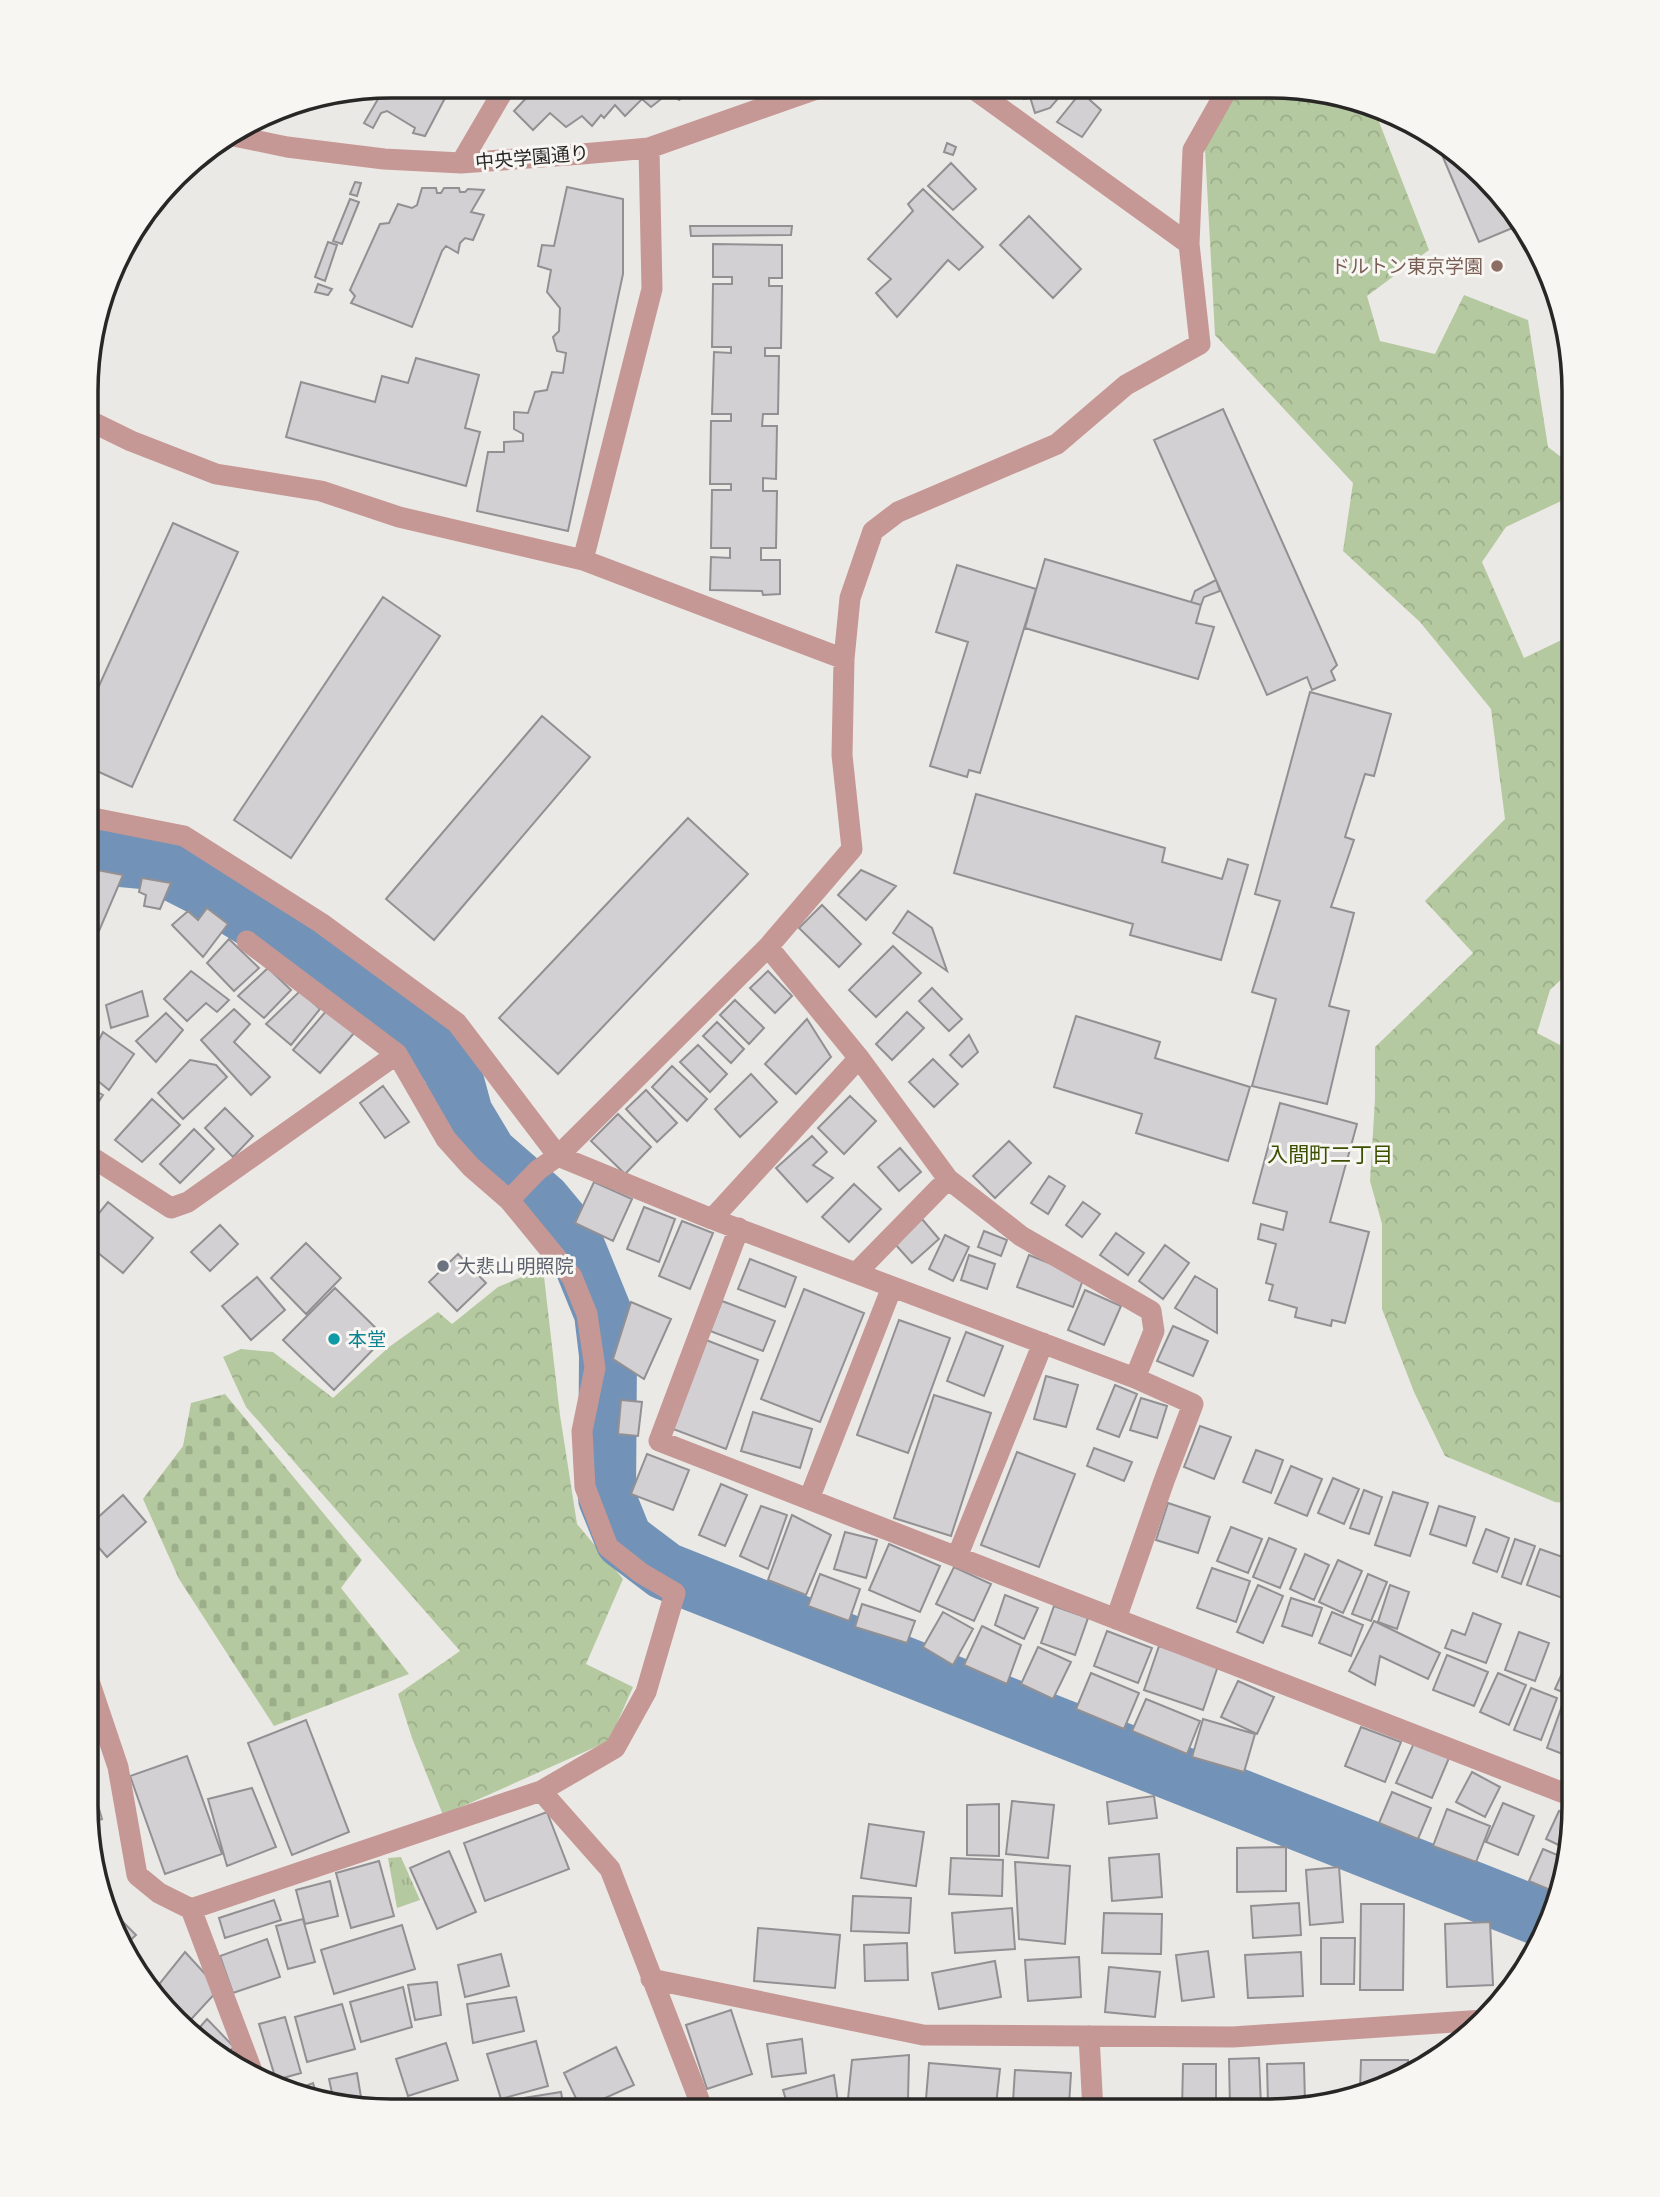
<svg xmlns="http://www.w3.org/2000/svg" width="1660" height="2197" viewBox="0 0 1660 2197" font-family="'Asap Condensed','Noto Sans JP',sans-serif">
<defs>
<pattern id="forest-crowns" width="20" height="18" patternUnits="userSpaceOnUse" patternTransform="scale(1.75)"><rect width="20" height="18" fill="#b5c9a0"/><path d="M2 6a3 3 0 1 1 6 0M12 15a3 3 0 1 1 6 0" fill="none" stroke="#9cad8a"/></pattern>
<pattern id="cemetery-stones" width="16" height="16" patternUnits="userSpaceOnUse" patternTransform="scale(1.75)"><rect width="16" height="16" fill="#b5c9a0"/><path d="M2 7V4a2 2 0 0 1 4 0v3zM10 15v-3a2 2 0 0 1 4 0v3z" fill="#9cad8a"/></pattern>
<pattern id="park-tufts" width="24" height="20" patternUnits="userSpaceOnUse" patternTransform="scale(1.75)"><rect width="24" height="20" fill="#b5c9a0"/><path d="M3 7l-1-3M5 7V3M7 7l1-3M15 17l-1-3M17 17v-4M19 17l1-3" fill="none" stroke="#9cad8a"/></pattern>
</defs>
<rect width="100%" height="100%" fill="#ebe9e5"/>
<!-- forest -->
<path fill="url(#forest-crowns)" d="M1238,88h71l67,26 53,136 -62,46 13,45 55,13 29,-59 64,25 20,127 26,20v28l-68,32 -24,35 42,96 50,-24v323l-5,15 -19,18 -13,43 25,13 12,10v448l-19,-2 -110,-46 -31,-64 -32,-83v-85l-12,-43 5,-82v-52l98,-94 -48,-52 80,-82 -14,-110 -71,-87 -77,-71 10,-68 -138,-148 -10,-186z
M543,1268l17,147 17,109 46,55 -37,85 47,23 -24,54 -166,74 -31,-77 -14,-44 62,-43 -214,-244 -23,-50 18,-8 32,3 60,46 56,-51 49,-35 14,12 46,-37z"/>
<!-- cemetery -->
<path fill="url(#cemetery-stones)" d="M225,1394l137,166 -21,28 68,86 -135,52 -95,-147 -36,-80 40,-53 8,-43z"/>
<!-- park -->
<path fill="url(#park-tufts)" d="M401,1857l19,43 -23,8 -9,-50z"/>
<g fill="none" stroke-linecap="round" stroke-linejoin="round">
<!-- river -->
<path stroke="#7293b7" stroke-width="58" d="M87,855l64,6 49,25 172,107 79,73 13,48 24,40 54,47 30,36 31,76 5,42 -1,143 17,42 41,31 885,350"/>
</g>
<!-- building -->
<path fill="#d3d0d3" stroke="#929093" stroke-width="2" d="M425,86l20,12 -20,38 -12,-3 2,-5 -28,-17 -6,2 -8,15 -9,-5 21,-36z
M530,86h-1l168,1 -18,13 -9,-8 -19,15 -9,-8 -17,17 -10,-11 -11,13 -3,-3 -9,11 -10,-10 -16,11 -16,-14 -17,17 -19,-19 16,-17 -4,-4z
M1022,88h45l-17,20 -15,5 -5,-16 -6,2z
M1099,88h19l-16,7z
M1081,92l20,18 -19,27 -25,-15z
M1434,136l65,54 23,34 -43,18z
M947,143l9,4 -3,8 -9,-3z
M951,163l25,26 -23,21 -25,-24z
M355,182l6,1 -4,13 -7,-2z
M567,187l56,12v75l-55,257 -91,-20 11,-59h16v-10l19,-1v-7l-9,-5v-17l14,1 7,-21 12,-2 5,-18 11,1 3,-20 -9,-2 -4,-14 6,-6 1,-23 -13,-16 4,-22 -13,-4 4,-21 12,1z
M422,188h14l1,5h4l3,-5h15l1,4h5l3,-3 16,1 -13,22 13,3 -11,25 -8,-2 -5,5 -2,10 -12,-7 -4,5 -30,76 -61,-24 4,-7 -5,-6 30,-66 9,-1 9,-19 14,4 5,-3z
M923,189l60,58 -24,23 -11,-10 -51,57 -21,-24 15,-14 -23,-20 45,-48 -5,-7z
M350,199l9,3 -17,42 -9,-3z
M1029,216l52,53 -28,29 -53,-53z
M690,226h102l-1,9 -100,1z
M328,242l9,3 -12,36 -10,-4z
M713,244l69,1v33h-13v8h13l-1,62h-16v8h14l-1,58h-15l-1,12h15l-1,53 -13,-1v13h14l-1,57h-15v12h19v34l-17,1 -1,-4 -52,-1 1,-33 19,1v-10h-19l1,-58h19v-6h-21l1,-63h20v-7h-19l2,-62 17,1v-6h-19l1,-63h19v-7h-19z
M318,284l14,5 -4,6 -13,-3z
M416,358l63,17 -14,53 15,4 -14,54 -180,-49 15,-55 74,20 7,-26 26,7z
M1223,409l114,256 -6,6 4,9 -23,10 -5,-13 -40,18 -113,-255z
M173,523l65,29 -106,235 -44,-20v-57z
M1045,559l156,46 -5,18 18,4 -16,52 -173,-51z
M957,565l79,24 -56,184 -11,-3 -2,7 -37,-11 38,-124 -32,-10z
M1216,580l4,11 -16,6 -3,8 -10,-3 4,-11z
M383,597l57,39 -149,222 -57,-38z
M1310,692l81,22 -17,62 -9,-2 -20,63 9,3 -23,67 23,6 -25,93 20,5 -22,93 -75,-18 24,-87 -24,-7 28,-91 -25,-7z
M542,716l48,41 -156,183 -48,-41z
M976,794l189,54 -3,14 60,17 6,-20 20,6 -27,95 -91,-25 3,-11 -179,-51z
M688,818l60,56 -190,200 -59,-56z
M87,868l36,7 -24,56 -12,-1z
M861,870l35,16 -30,34 -28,-25z
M142,878l29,5 -11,26 -16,-3 2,-11 -7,-3z
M822,905l39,39 -22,23 -40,-39z
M207,908l21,16 -25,33 -31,-32 16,-14 10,9z
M908,911l24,17 15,43 -54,-38z
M229,939l30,29 -25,23 -27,-28z
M893,946l28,27 -45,44 -27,-27z
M268,968l23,22 -27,28 -26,-22z
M191,971l38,29 -12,12 -11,-9 -19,18 -23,-22z
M768,971l24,25 -17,17 -25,-25z
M932,988l30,31 -13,12 -30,-30z
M142,991l6,25 -37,12 -5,-23z
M300,991l20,18 -29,36 -25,-21z
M735,1000l29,28 -15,16 -29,-29z
M234,1009l16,15 -16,18 36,35 -19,18 -50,-55z
M327,1010l27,23 -34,40 -27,-23z
M907,1012l17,16 -32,32 -16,-16z
M166,1013l17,17 -27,32 -20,-21z
M1076,1016l84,26 -5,16 95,29 -22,74 -92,-28 6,-19 -88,-27z
M807,1019l24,38 -35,37 -31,-30z
M717,1022l27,27 -13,14 -28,-27z
M103,1032l31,22 -25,36 -22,-18v-9z
M969,1035l9,17 -16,15 -12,-12z
M698,1045l29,29 -17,18 -30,-30z
M933,1059l25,25 -24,23 -25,-25z
M190,1060l26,5 11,12 -44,42 -25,-26z
M672,1066l35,33 -20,22 -35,-34z
M751,1074l26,28 -37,35 -25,-28z
M87,1086l16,9 -16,24z
M383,1086l26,36 -24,16 -25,-35z
M646,1090l31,33 -20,19 -31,-33z
M850,1096l26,25 -32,33 -26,-26z
M152,1099l28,26 -38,37 -27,-22z
M1280,1103l77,21 -27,98 39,10 -24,91 -13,-3 -1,6 -36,-9 2,-9 -28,-8 4,-15 -7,-2 10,-39 -18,-5 3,-15 22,6 4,-18 -34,-9z
M225,1108l28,28 -20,21 -28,-29z
M618,1114l33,33 -26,27 -34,-33z
M194,1129l20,20 -34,34 -20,-19z
M812,1136l15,16 -14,13 20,13 -26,24 -31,-34z
M1009,1141l22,22 -36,35 -22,-22z
M900,1148l21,24 -22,19 -21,-24z
M1049,1176l16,10 -17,28 -17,-11z
M594,1182l38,17 -19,42 -38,-18z
M854,1184l27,25 -32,33 -27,-25z
M108,1202l45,36 -30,35 -36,-29v-16z
M1083,1202l17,12 -18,23 -16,-12z
M644,1207l31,12 -16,43 -32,-13z
M922,1219l17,20 -27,24 -17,-19z
M682,1221l31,12 -23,56 -31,-13z
M220,1225l18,19 -28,27 -19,-19z
M984,1231l23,9 -6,16 -23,-9z
M1116,1233l28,20 -16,22 -28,-20z
M945,1235l24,12 -16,34 -24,-12z
M306,1243l35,35 -35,36 -35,-36z
M1165,1245l24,18 -26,36 -24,-18z
M458,1254l28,29 -29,28 -28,-29z
M969,1255l26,9 -8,25 -26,-9z
M1029,1255l55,22 -11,30 -56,-20z
M750,1259l46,18 -11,30 -47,-18z
M1195,1276l22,13v44l-42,-25z
M257,1277l28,33 -34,30 -29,-34z
M335,1288l50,49 -51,53 -51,-50z
M804,1289l60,24 -44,109 -59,-23z
M1085,1290l36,16 -17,39 -36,-15z
M722,1301l53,20 -12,30 -53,-20z
M631,1302l40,17 -27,60 -31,-20z
M899,1320l51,18 -42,115 -51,-18z
M1173,1326l35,15 -15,35 -36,-15z
M966,1332l37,14 -19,50 -37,-15z
M706,1340l52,20 -32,89 -53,-20z
M1046,1376l32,9 -12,42 -32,-8z
M1115,1385l22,9 -18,43 -22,-8z
M934,1395l57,18 -40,123 -57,-18z
M1141,1398l26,8 -10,32 -27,-8z
M621,1400l21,2 -4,34 -20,-2z
M753,1412l59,17 -12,39 -59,-17z
M86,1418l8,7 -8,7z
M1200,1426l31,11 -17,42 -30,-12z
M1094,1448l38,14 -8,19 -37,-15z
M1256,1450l27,10 -12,33 -28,-11z
M1017,1452l58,22 -36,93 -58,-22z
M647,1454l42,16 -16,40 -42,-16z
M1291,1466l31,13 -15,37 -32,-13z
M1333,1478l26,11 -15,35 -26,-11z
M721,1484l26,11 -22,51 -26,-11z
M1364,1490l18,7 -13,37 -19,-6z
M1393,1492l35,11 -18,53 -35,-11z
M123,1495l23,27 -39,35 -21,-24v-5z
M1168,1503l42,14 -12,36 -42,-13z
M761,1506l26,9 -19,54 -28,-13z
M1439,1506l36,11 -9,29 -36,-12z
M792,1515l39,20 -25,60 -38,-15z
M1231,1527l31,12 -14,34 -31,-12z
M1486,1529l23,9 -12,34 -24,-9z
M845,1532l32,8 -11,38 -32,-9z
M1269,1538l27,11 -16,39 -27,-11z
M1515,1539l20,7 -14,38 -19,-7z
M889,1544l51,22 -20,46 -51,-22z
M1540,1549l34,12v24l-6,15 -41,-15z
M1305,1554l24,11 -15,35 -24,-11z
M1338,1560l24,11 -19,42 -24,-11z
M954,1567l37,17 -17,37 -38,-17z
M1212,1568l38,13 -14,41 -39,-14z
M820,1574l40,15 -11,32 -41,-15z
M1368,1574l19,8 -16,39 -19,-7z
M1258,1585l25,11 -20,47 -26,-11z
M1390,1585l19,7 -12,37 -19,-7z
M1005,1595l33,13 -14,31 -29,-14z
M1291,1598l31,10 -10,28 -30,-10z
M862,1604l53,17 -8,22 -52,-16z
M1054,1606l34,12 -13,37 -34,-12z
M943,1612l30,17 -20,36 -30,-18z
M1332,1612l31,13 -12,31 -32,-13z
M1473,1613l28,11 -15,39 -41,-15 7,-18 13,5z
M1374,1621l66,32 -12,26 -48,-23 -5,29 -26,-14z
M982,1626l39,19 -14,39 -43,-19z
M1107,1631l45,17 -14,35 -44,-17z
M1519,1632l30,11 -14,38 -30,-11z
M1159,1646l59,20 -15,44 -59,-20z
M1038,1647l33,15 -18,37 -32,-15z
M1573,1649h1v48l-19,-8z
M1447,1655l41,17 -14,34 -41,-16z
M1091,1673l48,20 -15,36 -48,-20z
M1498,1673l28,12 -17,40 -29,-13z
M1238,1681l36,16 -17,37 -36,-17z
M1531,1688l26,10 -16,42 -27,-10z
M1146,1699l54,22 -13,33 -55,-23z
M1563,1703l11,3 -1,52 -26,-10z
M1203,1719l52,15 -11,38 -52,-15z
M306,1720l43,112 -57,23 -44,-112z
M1361,1727l40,15 -16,40 -40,-16z
M1414,1743l35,15 -17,40 -36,-15z
M187,1756l35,98 -57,20 -35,-98z
M1472,1772l28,15 -15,30 -29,-15z
M92,1785l10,34 -12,4 -4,-16v-20z
M252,1788l24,59 -49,19 -19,-67z
M1392,1792l39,16 -13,31 -39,-16z
M1154,1796l3,22 -48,6 -2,-22z
M1012,1801l42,4 -6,53 -42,-4z
M1503,1803l31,13 -16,39 -32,-13z
M999,1804v52l-32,-1v-50z
M1447,1809l43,17 -14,36 -43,-16z
M1559,1811l15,8 -5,31 -23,-11z
M547,1812l22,57 -84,32 -21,-58z
M869,1824l55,8 -8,54 -55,-8z
M1286,1847v44l-49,1v-44z
M1543,1849l24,10 -7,35 -31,-13z
M449,1851l27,61 -39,17 -27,-61z
M1159,1854l3,43 -50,4 -3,-43z
M951,1858l52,2 -1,36 -53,-2z
M379,1861l15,55 -43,12 -15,-55z
M1015,1862l55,4 -5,78 -46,-5z
M1339,1867l4,55 -33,3 -4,-55z
M330,1881l8,35 -33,8 -9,-34z
M853,1896l58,2 -2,35 -58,-2z
M274,1900l7,20 -56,18 -6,-20z
M1299,1903l2,32 -48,3 -2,-32z
M1361,1904h43l-1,86h-43z
M1012,1908l3,41 -60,4 -3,-40z
M110,1909l26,26 -14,13 -5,-7z
M1104,1913l58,1 -1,40 -59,-1z
M303,1919l12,43 -27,7 -12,-43z
M1490,1922l3,63 -46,2 -2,-63z
M402,1925l13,44 -81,25 -13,-44z
M758,1928l82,7 -5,53 -81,-7z
M1321,1938h34l-1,46h-33z
M267,1939l13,38 -47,16 -13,-37z
M907,1943l1,37 -43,1 -1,-36z
M1208,1951l6,46 -32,4 -6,-46z
M185,1952l34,37 -35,38 -23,-20 -9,-14z
M1301,1952l2,44 -55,2 -3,-43z
M501,1954l8,32 -44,11 -7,-32z
M1079,1957l2,40 -53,4 -3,-41z
M995,1961l6,36 -62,12 -7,-36z
M1109,1967l51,5 -5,45 -50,-5z
M437,1982l4,33 -26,5 -7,-35z
M403,1987l9,40 -51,15 -11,-40z
M516,1997l8,34 -51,12 -6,-39z
M342,2004l13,45 -48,13 -12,-45z
M731,2010l21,64 -45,15 -21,-64z
M285,2017l16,56 -25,7 -17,-56z
M207,2019l27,28 -13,12 -28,-24z
M802,2039l4,34 -34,4 -5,-33z
M536,2041l12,45 -47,13 -14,-45z
M446,2043l12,37 -50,16 -12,-37z
M616,2047l18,38 -53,24 -17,-36z
M909,2055l-1,44h-60l4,-39z
M1259,2058l2,48 -31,1 -1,-48z
M1361,2060h47l-1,18 -47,12z
M929,2063l71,6 -4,36 -70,-6z
M1304,2063l1,40 -37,1 -1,-40z
M1183,2064h33v46h-34z
M1015,2070l56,3 -2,32 -56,-4z
M357,2073l6,36h-12l-17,-7 -5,-23z
M834,2075l5,35h-50l-6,-20z
M313,2083l4,13 -19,-7z
M561,2092l3,17h-51l-2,-9z"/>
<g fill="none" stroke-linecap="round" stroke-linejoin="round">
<!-- minor -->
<path stroke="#c69895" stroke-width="21" d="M234,136l53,11 97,12 77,4 121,-9 67,-6 173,-61
M461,163l45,-77
M1189,244l4,-94 35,-62
M88,420l43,21 85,33 105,17 78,26 184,43 261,99 -2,96 10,94 -84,98 -210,209 -20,14 -29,30
M583,560l69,-271 -3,-141
M844,659l6,-61 23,-67 25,-19 159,-68 69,-59 74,-41 -11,-100 -218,-157
M88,817l96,19 137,87 136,100 101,133 154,63 423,159 58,26 -29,77 -48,138
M768,947l91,111 89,121 73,57 130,75 3,20 -19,47
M87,1154l84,54 17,-6 209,-148
M712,1219l147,-161
M739,1228l-80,213 915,356
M856,1273l92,-94
M809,1499l83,-212
M957,1557l86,-214
M86,1672l32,95 19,108 22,18 32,16 350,-118 74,-43 31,-56 29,-99 -34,-20 -33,-26 -23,-60 -3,-56 13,-63 -8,-54 -15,-37 -63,-77 -38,-33 -25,-28 -49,-85 -150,-113
M541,1791l69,78 93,241
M191,1909l61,162
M651,1979l272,56 310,2 251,-17
M1089,2036l4,75"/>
</g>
<!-- markers -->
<circle fill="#8d6e63" stroke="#f8f6f2" stroke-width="2.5" cx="1497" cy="266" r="7"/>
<circle fill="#6b7280" stroke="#f8f6f2" stroke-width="2.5" cx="443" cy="1266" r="7"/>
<circle fill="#0f9aa8" stroke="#f8f6f2" stroke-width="2.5" cx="334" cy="1339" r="7"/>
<g text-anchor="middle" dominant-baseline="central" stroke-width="6" stroke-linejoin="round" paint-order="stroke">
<!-- street labels -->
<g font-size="19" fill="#282726" stroke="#f8f6f2">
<text transform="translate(532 157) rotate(-5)">中央学園通り</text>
</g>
<!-- education labels -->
<g font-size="19" fill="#785e54" stroke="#f8f6f2" text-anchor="end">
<text x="1483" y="266">ドルトン東京学園</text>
</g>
<!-- worship labels -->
<g font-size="19" fill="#5b616d" stroke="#f8f6f2" text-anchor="start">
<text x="457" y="1266">大悲山 明照院</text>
</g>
<!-- culture labels -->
<g font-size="19" fill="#0d838f" stroke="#f8f6f2" text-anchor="start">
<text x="348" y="1339">本堂</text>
</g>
<!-- neighbourhood labels -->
<g font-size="21" fill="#3c4f00" stroke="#f8f6f2">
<text x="1330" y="1154">入間町二丁目</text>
</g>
</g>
<!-- crop -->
<path d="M0 0H1660V2197H0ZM391 98H1269A293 293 0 0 1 1562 391V1806A293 293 0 0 1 1269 2099H391A293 293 0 0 1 98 1806V391A293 293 0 0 1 391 98Z" fill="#f8f6f2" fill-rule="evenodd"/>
<path fill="none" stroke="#282726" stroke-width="3.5" d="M391 98H1269A293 293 0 0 1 1562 391V1806A293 293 0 0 1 1269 2099H391A293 293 0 0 1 98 1806V391A293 293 0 0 1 391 98Z"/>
</svg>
